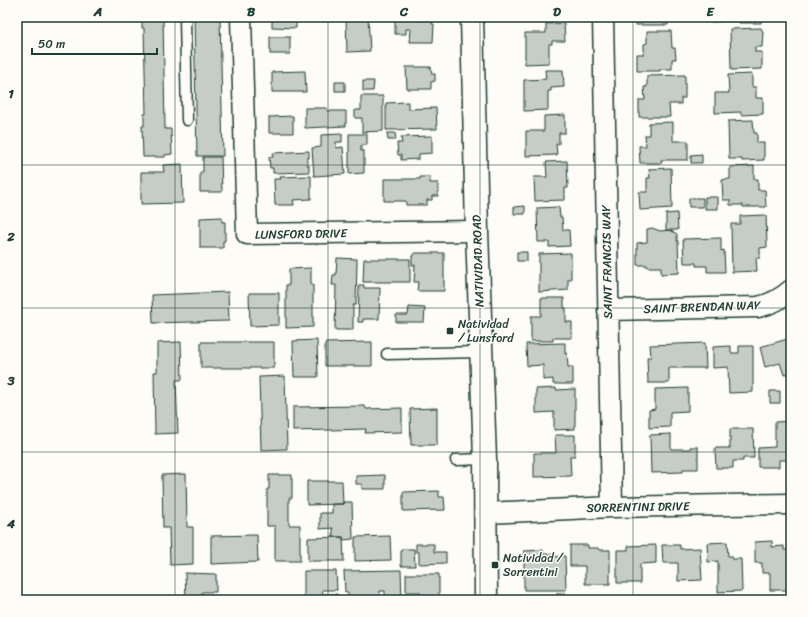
<svg xmlns="http://www.w3.org/2000/svg" width="808" height="617" viewBox="0 0 808 617" font-family="Sriracha,sans-serif">
<rect width="100%" height="100%" fill="#fdfcf7"/>
<filter id="ink" filterUnits="userSpaceOnUse"><feTurbulence type="fractalNoise" baseFrequency=".025" numOctaves="2"/><feDisplacementMap in="SourceGraphic" scale="8" xChannelSelector="R" yChannelSelector="G"/><feConvolveMatrix kernelMatrix="1 2 1 2 8 2 1 2 1" color-interpolation-filters="sRGB"/></filter>
<g filter="url(#ink)">
<!-- building -->
<path fill="#c6cdc7" stroke="#1f3d34" d="M142,17h21l2,112h6l1,25 -7,1v2h-22l-1,-31h2v-12h2l-2,-86h-2z
M194,17h26l3,139h-26z
M272,17h24v11l-24,-1z
M346,17h22l2,34 -23,1z
M395,17h17v3h20v4h2l-1,18h-23l1,-13h-5v5h-11z
M520,17h31v1l-31,1z
M636,17h32v8h-32z
M710,17h51v6h-22v-2l-29,1z
M564,23l1,18h-13v3h-3v19l-24,1v-31h21v-9z
M761,28l2,4 -1,15h-7v5h7v17l-31,1 -1,-41z
M647,31h24l1,17h3l1,11h-4v10h-12v2h-23v-17h7v-10l3,-1z
M270,37h20v17h-20z
M406,67h25l1,7h3v7l-4,1v7h-24z
M545,70h18l1,17 -13,1v3h-3v19l-24,1v-31l22,-1z
M305,71l1,21h-34v-20z
M752,74v13h4v11h7v16l-22,1v-3l-26,1v-20h14l-1,-18z
M685,75v23h-4v6h-12l1,13h-31v-17h6l-1,-13h3v-11z
M363,81h11l-1,10h-10z
M335,82h10v9h-10z
M361,96h22v35l-21,1v-14h-7v-8h6z
M408,102v7l28,-1 1,21 -51,1v-27z
M305,108h22v3h19v15l-41,2z
M565,115v18h-6v11h-3l1,11 -31,1v-25h18v-15z
M293,116v17h-24v-16z
M753,120l1,13h3v10h7v17l-22,1v-2h-13l-1,-38z
M673,122v19h15v19h-27l1,3h-22l-1,-17h7l-1,-11h4v-12z
M387,133h8l1,7h-8z
M342,134v8h-6v6l7,-1 2,27 -31,2 -2,-28 9,-1v-12z
M349,134h18v11h-6v6h3v22l-15,1z
M432,136v17l-13,1v5l-18,1v-5h-3l-1,-12h5l-1,-6z
M309,151v7h-2v7h2v7l-36,1v-5h-3l-1,-11h4v-4z
M702,154v9h-11v-8z
M203,157h18l1,35h-22v-20h3z
M567,161l1,27h-3v12l-30,1 -1,-24h13l-1,-15z
M182,164l1,39 -42,1v-32h23l-1,-7z
M754,166v13h4v11h7l1,17h-23v-2h-13v-5h-7l-1,-20 8,-1v-12z
M671,168l1,40 -32,2 -1,-18h8v-14h3l-1,-9z
M311,176v23l-18,1 1,5h-19l-1,-26h7l-1,-2z
M420,177h10v6h8v13h-6v4h-5v5h-21v-4h-22v-22h36z
M705,197h13v12h-13z
M689,198h14v9h-14z
M525,206v8h-11v-7z
M559,207l1,10h2l1,13h6l1,16 -21,1v-5h-11l-1,-34z
M677,213l1,17h-12v-16z
M766,215l1,32 -7,1v10h-4l1,13 -25,1 -1,-48h9v-8z
M222,217v5h3v19h-2v7h-23v-30z
M652,228l8,3 10,-1 7,4v7h1l1,32 -18,1v-7h-14v-2h-10v-22l10,-1v-13z
M721,238v13l3,-1 1,22h-18v-6h-11v-3h-12l-1,-24z
M517,252h10v9h-10z
M414,253h30v38h-27l1,-9h-4l1,-17h-3v-9h2z
M571,253v26h-3v11l-29,2v-38z
M337,258l20,1 -1,46h-3v25h-18l1,-45h-4l1,-10h3z
M364,259h46v23h-47z
M311,268v17h2v42l-27,1v-43h3v-16z
M359,285h5v3h16l-1,31h-16v3h-5z
M228,292l1,29 -76,2 -1,-28z
M249,293h30v32l-29,1z
M541,298h23v10h2v14h6v16h-19v3h-22v-25h10z
M409,307l16,1 -1,14h-28v-7h12z
M791,338v35l-7,2 -4,-12 -15,4 -5,-20z
M317,340l1,37h-24l-1,-36z
M181,342l1,38h-6l2,53 -23,1 -1,-62h3v-29z
M201,342h73v26h-73z
M372,342v24h-47v-23z
M565,343v11l2,-1 1,14h5v17h-20v-5l-10,1v-15l-16,1 -1,-22z
M705,343l1,25h-37v15h-21l-1,-26h4l-1,-12z
M731,346v7h8v-7h14v46l-24,1 -1,-26 -15,1v-21z
M285,376l2,73 -26,1 -2,-73z
M556,388v2l19,-1v40l-21,1v-18l-18,1v-24z
M688,388v23l-18,1v15l-21,1v-18l6,-1v-20z
M770,391h10v12h-10z
M365,406l1,3 36,-1v24l-37,1 1,-4 -73,2v-24z
M437,408v37h-26l-1,-36z
M791,421v39h-12v7h-21v-19l17,-1v-25z
M730,429h23l1,29h-11v3h-10v7h-17l-1,-20h15z
M671,434v15h19v-2h8v22h-15v3l-32,1 -1,-38z
M555,435h20v21h-5l1,20 -37,1v-24h22z
M186,474l1,53h6v37l-23,1 -1,-37h-6l-1,-53z
M269,475h23v23h-3v27h11v36h-25v-35h-8v-37h2z
M385,475v14h-23v-5h-6v-8z
M307,481h35l1,23 -36,1z
M439,491v6h5l1,13 -42,1v-19z
M343,502h9l1,37 -10,1v-3h-10v-9l-13,1v-16h12v-9h11z
M257,535l1,27 -47,2v-28z
M390,536l1,24 -36,1v-24z
M343,537l1,24h-36v-23z
M772,541v6l12,-1v4h7v40h-21v-17h-8v-10h-7v-21z
M727,542l1,14h4v3h9l1,32 -24,1v-31l-10,1 -1,-19z
M416,544h18v8h12v11l-27,1v-12h-3z
M570,545h18v3h10l1,2h11v34h-25v-18h-15z
M656,545v18l-16,1v19h-23v-33h11v-4z
M662,545h18v4l20,-1 2,32 -24,1v-18h-15z
M401,549h13l1,17h-14z
M543,550v4h12v3l10,-1 1,34h-42v-39z
M401,570l1,30h-17v-9h-5v9h-32v-8h-3l-1,-21z
M304,571h32l1,19h-15l1,4h14v6h-33z
M185,573l31,1v18h-14v4h14v4h-30z
M406,574h33v26h-32v-1l13,-1v-6h-14z
M557,593h8v7h-8z
M695,597h10v3h-10z"/>
<g fill="none" stroke-linecap="round" stroke-linejoin="round">
<defs>
<path id="service" d="M185,17l2,103
M387,354l94,-2
M456,460l29,-1"/>
<path id="minor" d="M241,17l6,217 230,-3
M603,17l9,490
M608,310l150,-3c14,-3 23,-8 33,-17
M486,513l126,-6 179,-3"/>
<path id="secondary" d="M472,17l5,214 8,228 1,141"/>
</defs>
<!-- service casing -->
<use href="#service" stroke="#1f3d34" stroke-width="13"/>
<!-- minor casing -->
<use href="#minor" stroke="#1f3d34" stroke-width="23"/>
<!-- secondary casing -->
<use href="#secondary" stroke="#1f3d34" stroke-width="25"/>
<!-- service -->
<use href="#service" stroke="#fdfcf7" stroke-width="10"/>
<!-- minor -->
<use href="#minor" stroke="#fdfcf7" stroke-width="20"/>
<!-- secondary -->
<use href="#secondary" stroke="#fdfcf7" stroke-width="22"/>
</g>
</g>
<!-- grid -->
<path fill="none" stroke="#1f3d34" stroke-width="1" stroke-opacity="0.55" d="M175,17v583M328,17v583M480,17v583M633,17v583M17,165h774M17,308h774M17,452h774"/>
<!-- markers -->
<g fill="#1f3d34" stroke="#fdfcf7" stroke-width="1.5">
<rect x="446" y="327" width="8" height="8" rx="2"/>
<rect x="491" y="561" width="8" height="8" rx="2"/>
</g>
<g text-anchor="middle" dominant-baseline="central" stroke-width="3" stroke-linejoin="round" paint-order="stroke">
<!-- street labels -->
<g font-size="12" fill="#1f3d34" stroke="#fdfcf7">
<text transform="translate(301 234) rotate(-1)">LUNSFORD DRIVE</text>
<text transform="translate(478 261) rotate(-92)">NATIVIDAD ROAD</text>
<text transform="translate(607 262) rotate(-91)">SAINT FRANCIS WAY</text>
<text transform="translate(702 307) rotate(-2)">SAINT BRENDAN WAY</text>
<text transform="translate(638 507) rotate(-1)">SORRENTINI DRIVE</text>
</g>
<!-- poi labels -->
<g font-size="12" fill="#1f3d34" stroke="#fdfcf7" text-anchor="start">
<text x="458" y="324">Natividad<tspan x="458" dy="14">/ Lunsford</tspan></text>
<text x="503" y="558">Natividad /<tspan x="503" dy="14">Sorrentini</tspan></text>
</g>
</g>
<!-- margin -->
<rect width="808" height="617" fill="none" stroke="#fdfcf7" stroke-width="44"/>
<!-- scale -->
<path d="M32 48v6h125v-6" fill="none" stroke="#1f3d34" stroke-width="2"/>
<text x="38" y="48" font-size="12" fill="#1f3d34" stroke="#fdfcf7" stroke-width="3" paint-order="stroke">50 m</text>
<rect x="22" y="22" width="764" height="573" fill="none" stroke="#1f3d34" stroke-width="1.5"/>
<g font-size="13" text-anchor="middle" font-weight="bold" fill="#1f3d34">
<text x="98" y="16">A</text>
<text x="251" y="16">B</text>
<text x="404" y="16">C</text>
<text x="557" y="16">D</text>
<text x="710" y="16">E</text>
<text x="11" y="98">1</text>
<text x="11" y="241">2</text>
<text x="11" y="385">3</text>
<text x="11" y="528">4</text>
</g>
</svg>
